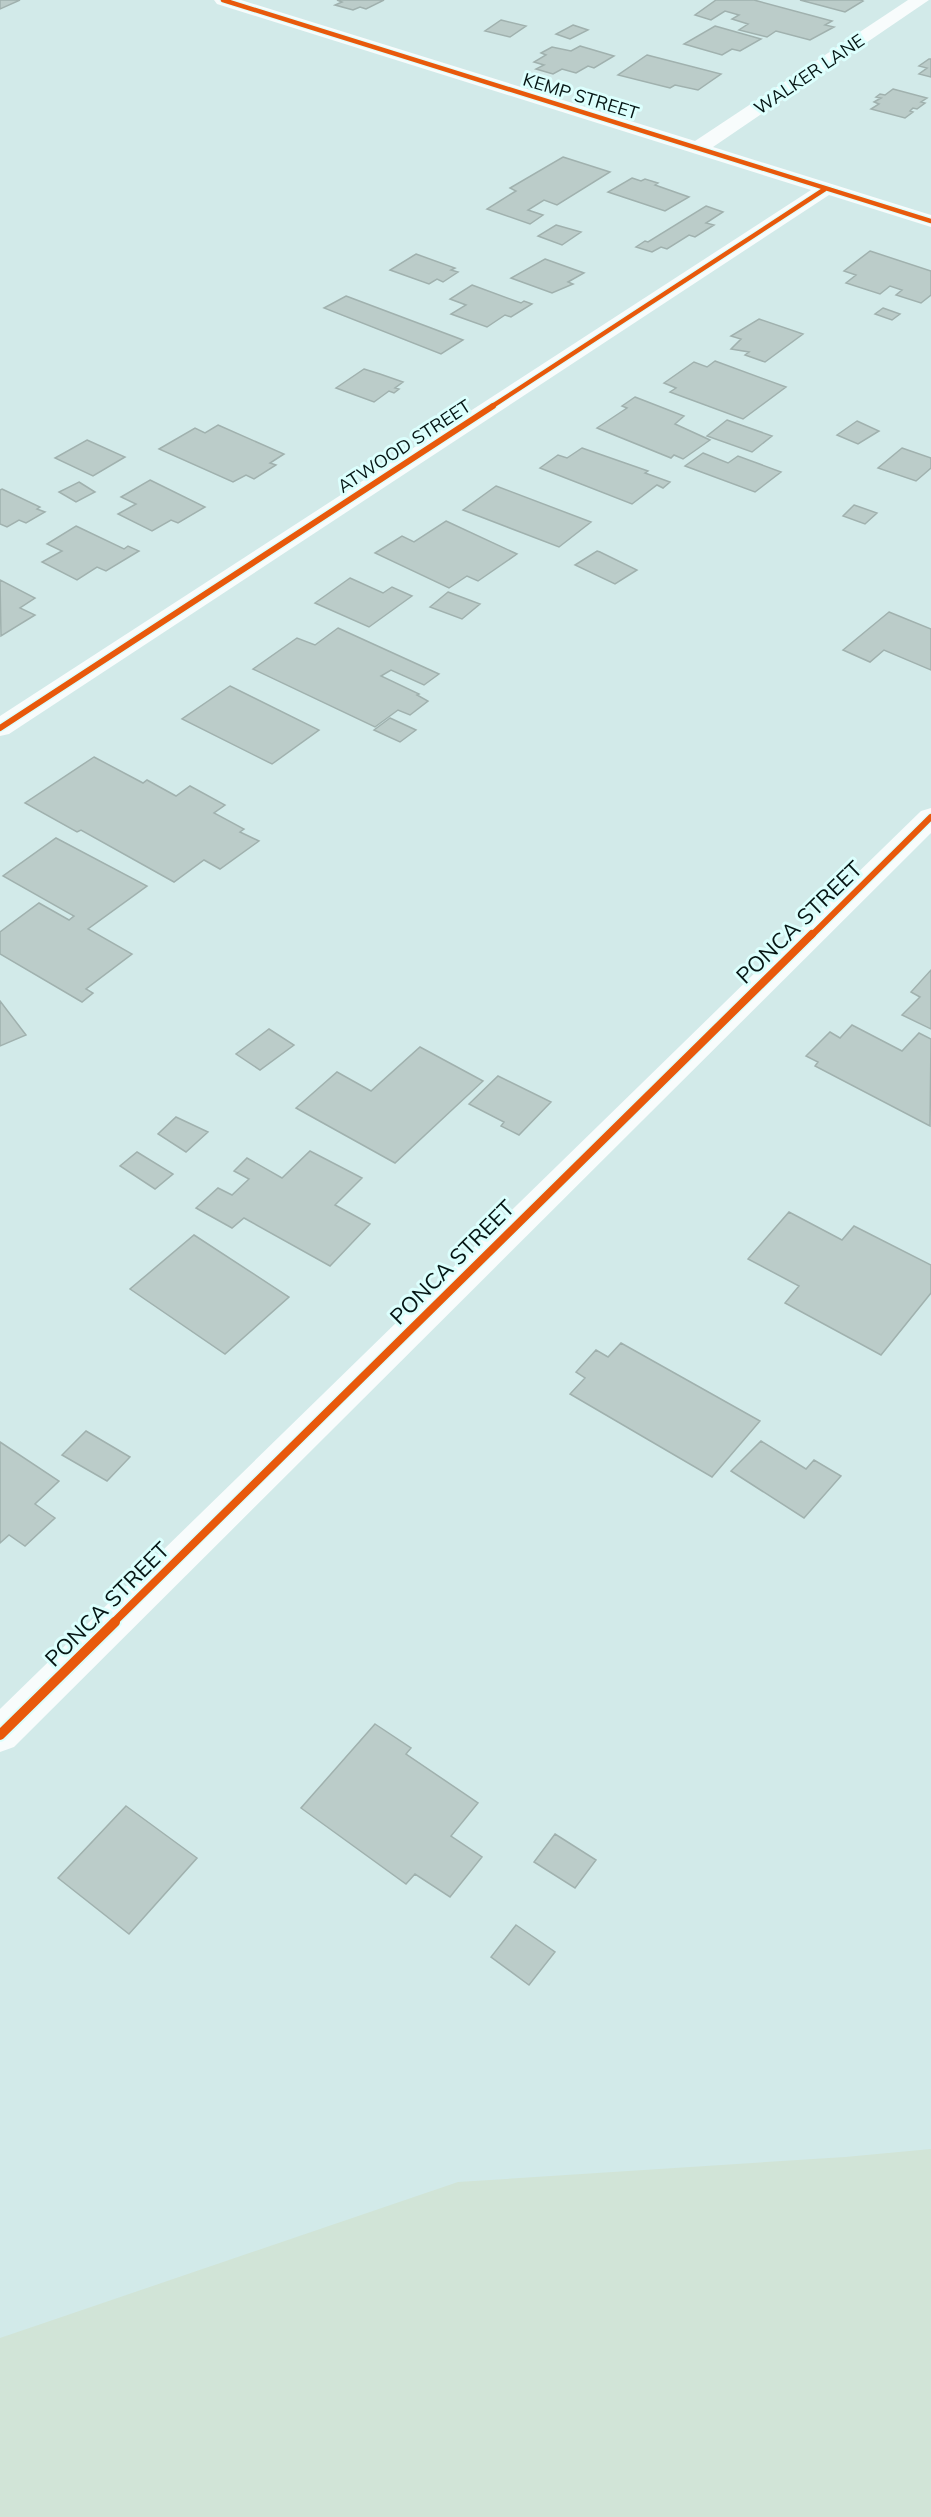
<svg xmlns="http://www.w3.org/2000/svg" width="931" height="2517" viewBox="0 0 931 2517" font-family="Mulish,sans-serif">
<rect width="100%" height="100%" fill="#d2eae9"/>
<!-- green -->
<path fill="#d1e4d7" d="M931,2149v368h-931v-179l458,-156 387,-25z"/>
<!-- building -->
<path fill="#bbccc9" stroke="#a0b1ae" stroke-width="1.5" d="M0,0h20l-20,9z
M337,0h47l-18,9 -6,-2 -7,3 -18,-5 7,-3z
M716,0h38l78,21 -7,4 9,2 -24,13 -34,-9 -9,6 -28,-7 9,-6 -16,-5 7,-4 -14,-4 -14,9 -16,-5z
M800,0h61l2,1 -18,11z
M501,20l25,6 -16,11 -25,-6z
M573,25l15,5 -18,9 -14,-5z
M715,26l46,13 -21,12 -8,-2 -10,6 -38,-11z
M580,46l34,10 -20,12 -6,-2 -12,7 -14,-4 -9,5 -17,-5 8,-4 -10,-3 12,-7 -5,-2 11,-6 19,4z
M647,55l74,19 -23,16 -23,-5 -5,3 -52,-13z
M929,59h2v18l-12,-3 8,-6 -8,-2z
M893,89l34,9 -6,4 4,1 -8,6 -4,-1 -3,3 3,1 -8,6 -34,-9 8,-5 -5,-2 7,-4 -5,-1 4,-3 5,1z
M563,157l47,15 -53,33 -13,-5 -16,10 15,5 -13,9 -43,-15 29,-18 -6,-3z
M632,178l9,3 4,-2 13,4 -3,2 34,12 -24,14 -57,-19z
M706,206l17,6 -17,11 8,2 -19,12 -6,-2 -22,14 -6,-2 -9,5 -16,-5 9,-6 3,1z
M556,225l25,7 -19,13 -24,-9z
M870,251l61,20v24l-10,8 -25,-8 6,-5 -12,-4 -10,8 -34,-11 10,-8 -12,-4z
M416,254l39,14 -4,2 7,2 -15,10 -6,-3 -8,5 -39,-14z
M545,259l39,14 -16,9 5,2 -21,9 -41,-15z
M472,285l49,18 3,-2 8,3 -21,13 -6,-2 -18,12 -36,-13 15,-9 -16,-6z
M346,296l117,44 -22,14 -117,-46z
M883,308l17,6 -8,6 -17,-6z
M759,319l44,15 -38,28 -20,-7 4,-3 -18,-3 10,-10 -10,-3z
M715,361l71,26 -43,32 -73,-27 6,-4 -12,-5 30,-21 13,5z
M364,369l16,5 23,8 -8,6 4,1 -5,4 -5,-2 -15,11 -38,-14z
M635,397l49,19 -9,8 35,16 -27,19 -9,-4 -3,3 -74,-30 30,-20 -5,-2z
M727,420l14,5 31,11 -20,16 -45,-16z
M857,421l22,10 -21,13 -21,-9z
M218,425l66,29 -14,9 6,2 -22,14 -8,-4 -13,7 -74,-33 36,-21 10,5z
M87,440l38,17 -32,19 -38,-18z
M582,448l66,23 -3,2 25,9 -7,6 -6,-3 -25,19 -92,-36 18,-13 9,3z
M902,448l29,10v10l-15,13 -38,-13z
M703,453l25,10 10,-7 43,16 -26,20 -70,-26z
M150,480l55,27 -27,16 -7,-3 -19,11 -34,-17 18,-10 -15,-7z
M79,482l16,10 -19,10 -17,-10z
M496,486l95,36 -32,25 -96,-37z
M2,489l38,18 -3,2 8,3 -19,11 -7,-3 -12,7 -7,-3v-34z
M854,505l23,8 -12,11 -22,-8z
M446,521l71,33 -39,27 -11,-5 -18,12 -74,-35 27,-17 12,6z
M76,526l48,23 4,-3 11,5 -33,20 -9,-4 -20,13 -35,-18 20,-11 -15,-7z
M597,551l3,1 37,18 -22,14 -40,-19z
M350,578l33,15 9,-6 20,9 -43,31 -54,-24z
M0,580l35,18 -15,10 15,7 -34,21z
M448,592l32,12 -18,15 -32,-12z
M889,612l42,17v41l-47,-20 -14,12 -27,-12z
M338,628l101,46 -15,11 -33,-15 -10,6 38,18 -2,1 11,6 -18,14 -12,-5 -23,17 -122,-58 44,-31 18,7z
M230,686l89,44 -47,34 -90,-45z
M390,718l26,12 -16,12 -26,-12z
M94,757l49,26 4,-3 29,16 14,-10 35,19 -11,8 30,16 -4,3 19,9 -39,28 -16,-9 -30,22 -93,-52 -4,2 -52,-29z
M56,838l91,48 -59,43 44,25 -46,35 7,4 -11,9 -82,-48v-22l39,-29 30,17 5,-4 -71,-40z
M931,970v59l-29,-14 18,-18 -9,-5z
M0,1001l26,34 -26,11z
M852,1025l50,26 17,-18 12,6 -1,87 -115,-60 3,-4 -12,-6 24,-24 10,6z
M269,1029l25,16 -34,25 -24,-16z
M420,1047l63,34 -88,82 -99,-55 41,-36 34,19z
M498,1076l53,26 -32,33 -18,-9 3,-4 -35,-18z
M176,1117l32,15 -22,20 -28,-18z
M310,1151l52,27 -27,27 35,19 -40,42 -86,-48 -12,10 -36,-20 22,-20 14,7 17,-16 -15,-8 13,-13 35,20z
M137,1152l36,22 -18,15 -35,-23z
M789,1212l53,28 12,-14 77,39v28l-50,62 -96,-52 14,-17 -51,-27z
M194,1235l95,62 -64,57 -95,-65z
M621,1343l139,78 -48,56 -142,-83 15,-16 -9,-6 20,-22 12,7z
M86,1431l44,26 -23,24 -45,-26z
M761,1441l45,28 8,-9 27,16 -37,42 -73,-47z
M0,1442l59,39 -24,23 20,14 -30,28 -16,-11 -9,8z
M375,1724l36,24 -5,6 72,49 -27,33 31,21 -32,40 -35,-23 -9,10 -105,-76z
M126,1806l71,52 -68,76 -71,-56z
M555,1834l41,26 -21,28 -41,-26z
M516,1925l39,27 -26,33 -38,-28z"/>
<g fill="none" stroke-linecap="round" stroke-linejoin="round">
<!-- minor -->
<path fill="#f8fcfc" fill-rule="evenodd" d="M214,0h27l454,141 213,-141h21l-216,147 218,68v12l-102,-32 -820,539 -9,2v-20l811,-526 -594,-186z
M931,808v25l-917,914 -14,5v-43l921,-898z"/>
<defs>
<path id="cycleway-far3" d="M223,0l708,221
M491,407l334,-218"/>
<path id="cycleway-far2" d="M0,728l493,-322
M811,936l120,-119"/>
<path id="cycleway-far1" d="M113,1623l699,-689"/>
<path id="cycleway" d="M0,1735l115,-113"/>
</defs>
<!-- cycleway-far3 casing -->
<use href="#cycleway-far3" stroke="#dcfffd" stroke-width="7"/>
<!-- cycleway-far2 casing -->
<use href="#cycleway-far2" stroke="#dcfffd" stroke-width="9"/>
<!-- cycleway-far1 casing -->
<use href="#cycleway-far1" stroke="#dcfffd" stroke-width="11"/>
<!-- cycleway casing -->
<use href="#cycleway" stroke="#dcfffd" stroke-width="14"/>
<!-- cycleway-far3 -->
<use href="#cycleway-far3" stroke="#e8590c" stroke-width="4.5"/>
<!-- cycleway-far2 -->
<use href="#cycleway-far2" stroke="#e8590c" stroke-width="6"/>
<!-- cycleway-far1 -->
<use href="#cycleway-far1" stroke="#e8590c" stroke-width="8"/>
<!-- cycleway -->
<use href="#cycleway" stroke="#e8590c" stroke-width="10"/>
</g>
<g text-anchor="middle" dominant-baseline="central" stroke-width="6" stroke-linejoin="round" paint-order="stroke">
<!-- far-street labels -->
<g font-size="18" fill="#051514" stroke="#dcfffd">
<text transform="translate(809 74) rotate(-34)">WALKER LANE</text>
<text transform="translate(581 96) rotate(17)">KEMP STREET</text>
<text transform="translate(404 446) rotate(-33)">ATWOOD STREET</text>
</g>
<!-- street labels -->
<g font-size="22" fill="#051514" stroke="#dcfffd">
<text transform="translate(799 922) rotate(-44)">PONCA STREET</text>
<text transform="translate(452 1262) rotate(-45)">PONCA STREET</text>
<text transform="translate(107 1604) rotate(-45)">PONCA STREET</text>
</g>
</g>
</svg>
